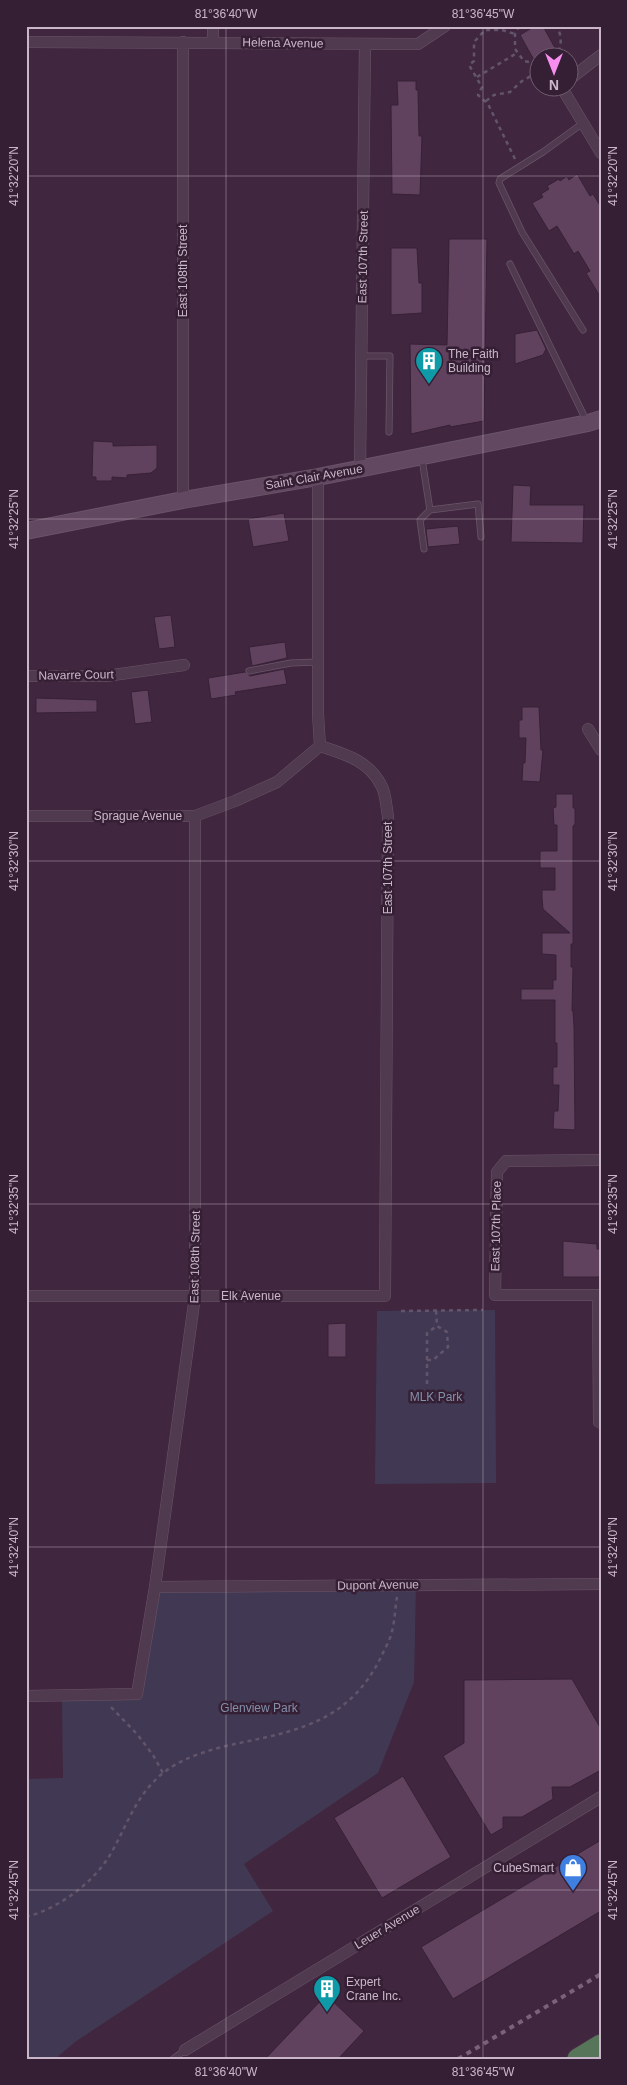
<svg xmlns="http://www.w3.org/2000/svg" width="627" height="2085" viewBox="0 0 627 2085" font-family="Helvetica,sans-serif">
<rect width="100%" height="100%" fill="#40263f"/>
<!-- green -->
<path fill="#413953" d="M495,1310l1,173 -121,1 2,-173z
M416,1585l-2,97 -36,91 -134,91 29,47 -198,131 -20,17h-29v-280l37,-1 -1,-82 76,-3 17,-106z"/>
<!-- building -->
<path fill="#60425f" stroke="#372136" d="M535,26h8l12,22 -21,12 -14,-25z
M397,81h19v9h2l1,46h3l-2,59 -28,-1 -1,-89h7z
M577,174l13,22 3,-2 8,13v91l-15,-25 4,-2 -12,-20 -4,3 -17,-28 -8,5 -17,-28 11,-6 -2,-3 8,-5 -2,-3 12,-7 1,2 7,-5 2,4z
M449,239h38l-3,182 -34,6v-2l-39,9 -1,-90 37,1z
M391,248h26l2,35h3v30l-31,2z
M537,330l9,19 -3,6 -28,9v-30z
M93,441l20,1v4l44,-1v23l-6,5 -24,2v3l-15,-1v4h-16v-4h-4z
M513,485l18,1 -1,19h54l-1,38 -72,-1z
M284,513l5,28 -36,6 -5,-28z
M458,526l2,18 -32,3 -2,-18z
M171,615l4,32 -16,2 -5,-32z
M285,642l2,16 -35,8 -3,-19z
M284,669l3,15 -52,8 1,3 -25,4 -3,-21 37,-6 5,4z
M148,690l4,32 -17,2 -4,-32z
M36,698l61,2v12l-61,1z
M522,707h17l2,43h2l-3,32 -18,-1 1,-18h2l1,-25h-7v-18h3z
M556,794h17v14h2v16l-2,2v118h-2v23h2l-1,44h1l1,15 1,104 -22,-1 1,-18h4l1,-26h-6v-18h4v-24h-2v-43h-34v-11h32v-9h3v-25l-14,-1v-21h28l-27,-24 -1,-10v-9h13v-22h-15v-17h17v-26h-3l-1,-17 3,-1z
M563,1241l34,3v5h4v28h-38z
M346,1323v34h-18v-33z
M572,1679l29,50v41l-31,17h-18l1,12 -31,18h-19v11l-12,7 -48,-79 21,-13v-63z
M403,1776l48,81 -69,41 -48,-80z
M601,1840v71l-148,88 -32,-52z
M326,1995l38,36 -26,28h-73z"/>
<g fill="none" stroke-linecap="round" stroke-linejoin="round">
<defs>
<path id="lane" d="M583,123l-40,29 -43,27 -1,4 23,49 61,98
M510,264l77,158
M362,356h28l-1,76
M422,459l8,51 -10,10 4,29
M430,510l48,-6 3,33
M249,671l42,-8 27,-1
M173,2059l12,-9"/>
<path id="street" d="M26,42l392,2 27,-18
M183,42v458
M213,42v-16
M570,79l31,-24
M562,88l39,65
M360,468l5,-423
M318,477v237l2,32
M26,676h80l78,-11
M588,729l13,21
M26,816h169l40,-15 42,-19 43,-36
M601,1160l-95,1 -9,11 -2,123h106
M598,1295l1,127 2,1
M26,1296h359l3,-480c-2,-10 -2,-23 -7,-31 -12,-24 -36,-31 -61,-39
M155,1587l446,-3
M26,1696l111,-2 18,-107 40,-291v-480
M185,2050l416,-253"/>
<path id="secondary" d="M26,531l157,-31 135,-23 270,-54 13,-4"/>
<path id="highway" d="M578,2059l23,-14"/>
</defs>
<!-- lane casing -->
<use href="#lane" stroke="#6a5569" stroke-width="7"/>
<!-- street casing -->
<use href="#street" stroke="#6a5569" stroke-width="12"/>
<!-- secondary casing -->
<use href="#secondary" stroke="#6a5569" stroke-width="18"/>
<!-- highway casing -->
<use href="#highway" stroke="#574256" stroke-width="22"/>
<!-- path -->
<path stroke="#62546b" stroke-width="2.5" stroke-dasharray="4 4" stroke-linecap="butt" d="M519,26l-4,8v15l9,12 16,3
M554,58c8,-9 9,-23 2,-32
M536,73l4,3
M477,77l40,-24
M486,101l8,-6 16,-3 12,-11 18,-10
M515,159l-27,-55 -10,-9 4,-8 -13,-22 5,-4v-19l11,-12h17l13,4
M401,1311l82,-1
M427,1360v-27l10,-7
M427,1384v-24h6l15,-13 -1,-15 -10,-6 -1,-16
M111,1707l26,27 16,21 10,18
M26,1917c33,-9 66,-33 84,-62 17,-29 25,-59 53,-82 23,-18 53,-25 81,-31 59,-12 106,-24 136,-83 4,-9 10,-18 12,-28 3,-11 3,-23 5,-34"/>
<!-- lane -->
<use href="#lane" stroke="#503a4f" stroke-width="5.5"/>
<!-- street -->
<use href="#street" stroke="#503a4f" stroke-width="11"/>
<!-- secondary -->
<use href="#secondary" stroke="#634861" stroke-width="16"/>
<!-- highway -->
<use href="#highway" stroke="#577659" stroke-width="21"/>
<!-- rail -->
<path stroke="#7c617a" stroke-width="4" stroke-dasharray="5 5" stroke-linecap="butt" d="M458,2059l143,-85"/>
</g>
<!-- ticks -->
<path fill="none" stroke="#cab6c9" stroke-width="1" stroke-opacity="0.45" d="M226,26v2033M483,26v2033M26,176h575M26,519h575M26,861h575M26,1204h575M26,1547h575M26,1890h575"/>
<!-- icons -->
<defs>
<symbol id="building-pin" viewBox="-11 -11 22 30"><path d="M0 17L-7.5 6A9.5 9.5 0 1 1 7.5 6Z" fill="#0f9aa8" stroke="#351f34"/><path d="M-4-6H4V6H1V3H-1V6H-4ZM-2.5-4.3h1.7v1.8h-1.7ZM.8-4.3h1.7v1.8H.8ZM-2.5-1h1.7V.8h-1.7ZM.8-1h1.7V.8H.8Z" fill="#fff"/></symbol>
<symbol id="shop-pin" viewBox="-11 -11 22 30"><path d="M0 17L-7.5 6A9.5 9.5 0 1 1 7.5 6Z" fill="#3f7fe0" stroke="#351f34"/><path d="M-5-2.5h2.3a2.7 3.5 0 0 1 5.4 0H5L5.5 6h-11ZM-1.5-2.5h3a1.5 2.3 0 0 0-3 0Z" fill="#fff"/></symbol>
</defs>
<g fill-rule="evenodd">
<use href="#building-pin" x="413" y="345" width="32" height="43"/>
<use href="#shop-pin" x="557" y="1852" width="32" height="43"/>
<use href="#building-pin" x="311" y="1973" width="32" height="43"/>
</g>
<g text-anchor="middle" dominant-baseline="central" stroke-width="5" stroke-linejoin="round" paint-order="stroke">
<!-- street labels -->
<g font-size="12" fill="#cab6c9" stroke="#351f34">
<text transform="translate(283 43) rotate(1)">Helena Avenue</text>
<text transform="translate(363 257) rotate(-89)">East 107th Street</text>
<text transform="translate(183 271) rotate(-90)">East 108th Street</text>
<text transform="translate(314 477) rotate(-10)">Saint Clair Avenue</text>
<text transform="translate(76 675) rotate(-1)">Navarre Court</text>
<text x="138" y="816">Sprague Avenue</text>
<text transform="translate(388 868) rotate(-90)">East 107th Street</text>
<text transform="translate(496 1226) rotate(-89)">East 107th Place</text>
<text transform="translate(195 1257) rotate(-89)">East 108th Street</text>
<text x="251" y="1296">Elk Avenue</text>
<text transform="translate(378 1585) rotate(-1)">Dupont Avenue</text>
<text transform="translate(387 1927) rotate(-31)">Leuer Avenue</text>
</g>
<!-- poi labels -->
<g font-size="12" fill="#cab6c9" stroke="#351f34" text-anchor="start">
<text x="448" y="354">The Faith<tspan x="448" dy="14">Building</tspan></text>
<text x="554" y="1868" text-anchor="end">CubeSmart</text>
<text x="346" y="1982">Expert<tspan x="346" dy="14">Crane Inc.</tspan></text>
</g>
<!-- park labels -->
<g font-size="12" fill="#8490aa" stroke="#351f34">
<text x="436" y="1397">MLK Park</text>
<text x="259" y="1708">Glenview Park</text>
</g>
</g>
<!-- border -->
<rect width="627" height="2085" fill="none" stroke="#351f34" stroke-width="55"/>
<!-- north arrow -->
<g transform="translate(554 72) rotate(180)"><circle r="24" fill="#351f34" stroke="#715b70"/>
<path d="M0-4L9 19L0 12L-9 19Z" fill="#f78eef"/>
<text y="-8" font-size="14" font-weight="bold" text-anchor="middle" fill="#cab6c9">N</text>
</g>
<rect x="28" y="28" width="572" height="2030" fill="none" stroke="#cab6c9" stroke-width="2"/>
<g font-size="12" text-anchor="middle" fill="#cab6c9">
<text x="226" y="18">81°36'40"W</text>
<text x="483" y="18">81°36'45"W</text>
<text transform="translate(613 176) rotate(-90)" y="4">41°32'20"N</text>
<text transform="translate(14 176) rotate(-90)" y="4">41°32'20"N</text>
<text transform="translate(613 519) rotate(-90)" y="4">41°32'25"N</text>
<text transform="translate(14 519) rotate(-90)" y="4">41°32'25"N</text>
<text transform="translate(14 861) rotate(-90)" y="4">41°32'30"N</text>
<text transform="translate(613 861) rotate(-90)" y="4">41°32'30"N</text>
<text transform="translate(14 1204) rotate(-90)" y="4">41°32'35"N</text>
<text transform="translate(613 1204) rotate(-90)" y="4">41°32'35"N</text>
<text transform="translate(14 1547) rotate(-90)" y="4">41°32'40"N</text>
<text transform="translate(613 1547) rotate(-90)" y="4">41°32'40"N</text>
<text transform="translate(14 1890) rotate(-90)" y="4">41°32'45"N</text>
<text transform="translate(613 1890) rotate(-90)" y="4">41°32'45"N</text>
<text x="226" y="2076">81°36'40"W</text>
<text x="483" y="2076">81°36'45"W</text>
</g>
</svg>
